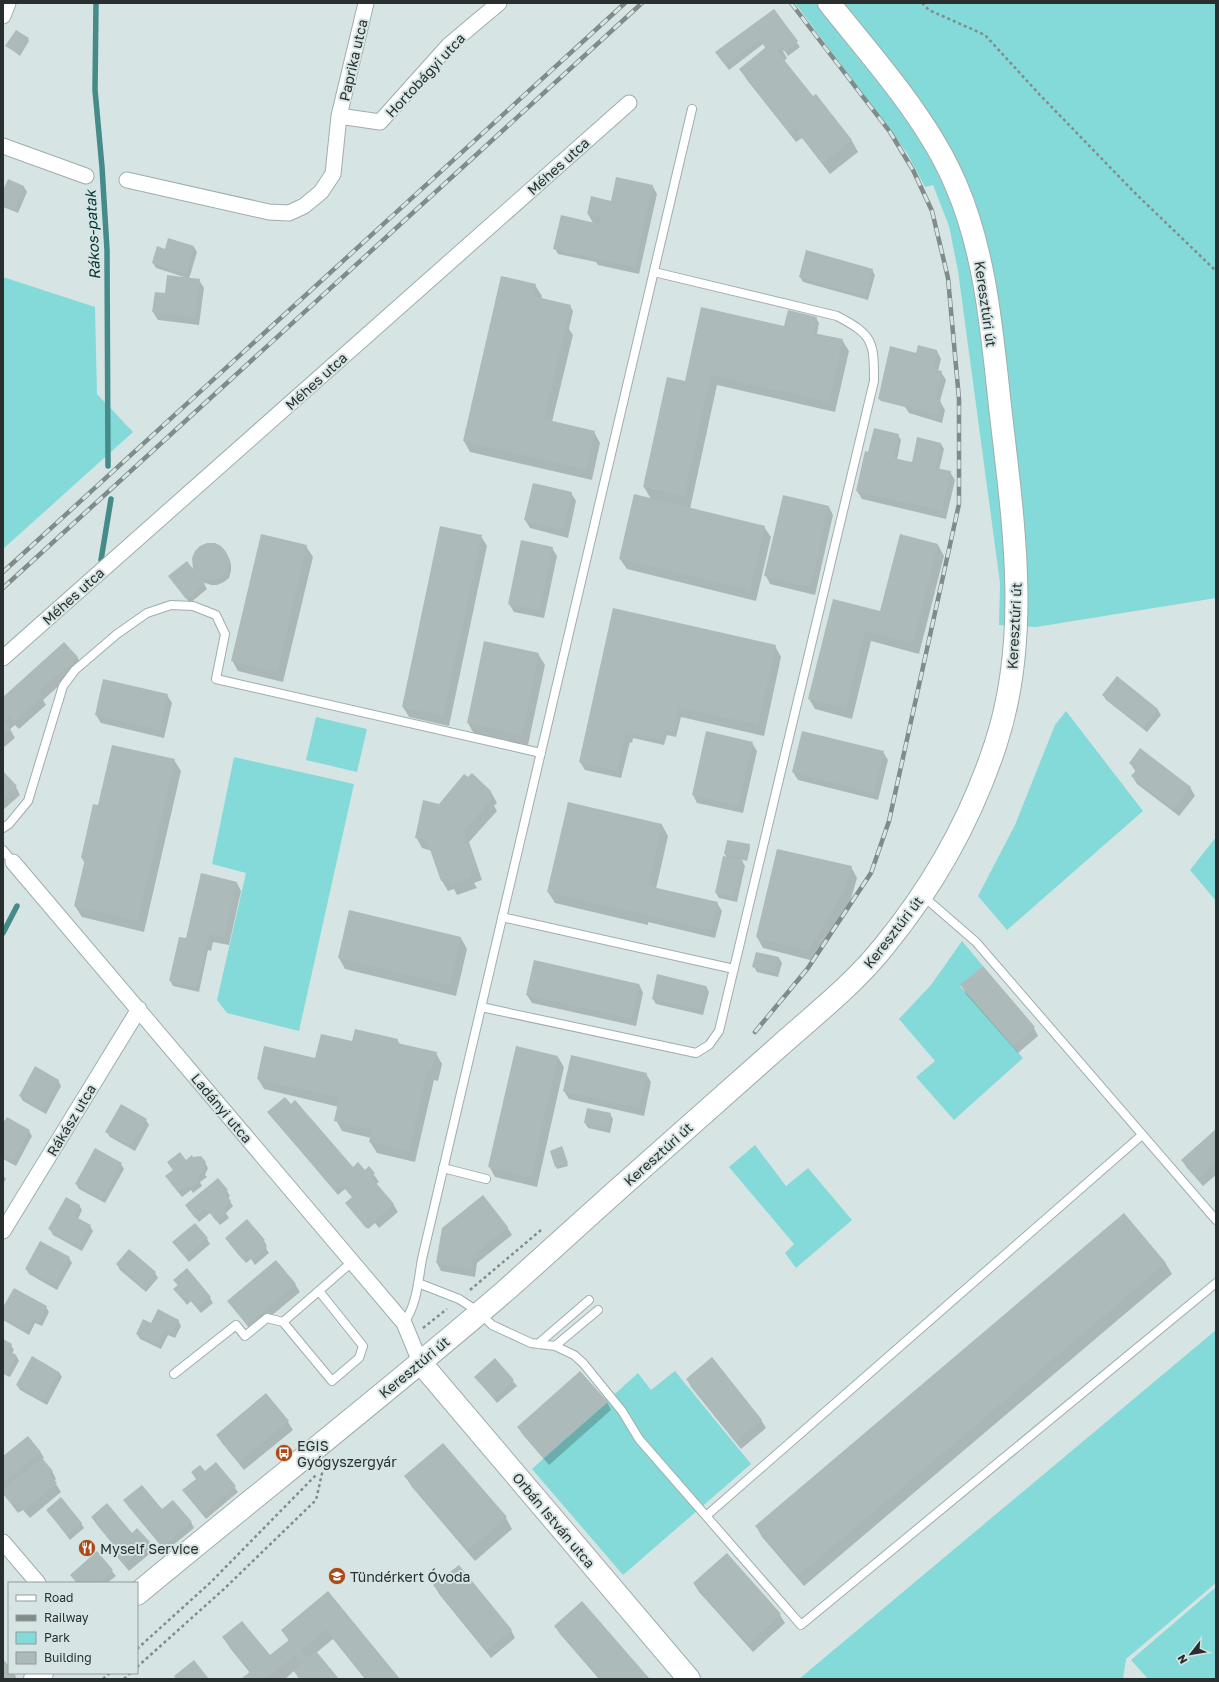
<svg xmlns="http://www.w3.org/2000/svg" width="1219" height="1682" viewBox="0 0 1219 1682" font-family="'Golos Text',sans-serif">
<rect width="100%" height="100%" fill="#d6e5e4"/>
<!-- green -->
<path fill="#84dad8" d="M795,3h421v595l-180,29 -37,-2 1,-42 -42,-312 -9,-45 -16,-41 -8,2 -18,-34z
M3,277l92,30 2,87 36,38 -130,117z
M1066,711l77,100 -136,119 -29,-34 37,-71 40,-100z
M316,717l51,12 -10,43 -51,-12z
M234,757l120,27 -55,247 -72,-18 -10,-13 29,-127 -34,-9z
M1216,837v64l-26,-31z
M962,941l21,25 -23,20 63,72 -69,62 -38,-43 19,-16 -36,-42 32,-34z
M755,1145l31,41 22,-18 44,52 -56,48 -11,-15 9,-9 -65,-77z
M1216,1330v253l-90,76 -3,20h-324z
M675,1371l76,93 -128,111 -91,-106 106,-96 13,17z
M1216,1587v92h-68l-17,-19z"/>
<!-- shadow -->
<path fill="#0003" d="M774,10l26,37 -12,9 -4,-6 -1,1 4,7 -3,3 29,37 3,-3 36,46 6,11 -28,22 -28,-36 -6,4 -49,-62 -7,-11 26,-20 -3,-5 -34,26 -9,-12z
M28,39l1,2 -9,15 -13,-10z
M652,185l5,9 -18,80 -41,-9 -2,-3 -38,-8 -3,-5 38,-26 -5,-9z
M24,187l3,5 -9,21 -15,-6v-14z
M157,247l9,3 28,-3 3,5 -8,27 10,1 5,8 -5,37 -41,-5 -5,-8 13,-18 18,-17 -28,-9 -3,-5z
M872,270l3,5 -7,25 -65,-18 -3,-5z
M535,285l7,11 -1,3 29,7 3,5 -4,18 4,6 -21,87 42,10 6,11 -8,37 -122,-28 -6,-11z
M816,318l3,5 -2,11 25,6 7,11 -14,61 -118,-27 -27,124 74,18 7,10 -15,64 -129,-32 -7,-10 31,-60 -7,-12 41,-105 100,-55z
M937,351l4,8 -3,12 3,1 5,8 -6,21 5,9 -3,13 -33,-10 -4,-6 -24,-6 -2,-2 38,-45z
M898,435l3,5 -4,20 18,4 26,-20 3,5 -5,21 11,2 5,8 -9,39 -84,-20 -5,-8 12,-38z
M533,484l38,9 5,8 -8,37 -38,-10 -5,-8z
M829,507l4,8 -18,80 -45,-11 -4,-8z
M481,536l6,10 -38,180 -40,-9 -6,-10z
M900,536l38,9 6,11 -25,98 -48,-13 -19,78 -37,-10 -6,-10 25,-99 47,12z
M306,546l7,11 -30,125 -45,-11 -6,-11z
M552,548l5,8 -13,62 -30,-6 -5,-8z
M229,558l2,6v7l-2,7 -5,4 -7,3h-6l-8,-3 4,7 -17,14 -17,-22z
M614,610l161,36 6,11 -17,79 -83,-19 -5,20 -9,-2 -3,10 -31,-7 -1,5 -2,-1 -9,36 -36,-8 -5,-8z
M538,654l7,11 -17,80 -54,-11 -6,-11z
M77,657l5,8 -39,35 3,5 -27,24 -4,-4 -5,4 5,9 -12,10v-50z
M1117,677l41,33 3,5 -14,17 -41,-32 -3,-5z
M167,695l5,8 -8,35 -63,-15 -5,-8z
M752,743l5,8 -14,62 -46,-10 -4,-8z
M883,752l5,8 -10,40 -80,-20 -5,-8z
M174,760l7,11 -37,161 -62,-15 -7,-11 10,-42 -3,-6 17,-52z
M1130,763l60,24 5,9 -16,20 -42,-32 -5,-8 4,-4z
M3,773l13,14 4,8 -17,15z
M472,775l19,17 6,11 -3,3 3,5 -28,31 13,38 -8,3 3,5 -20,7 -3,-6 -6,2 -6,-10 -10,-30 -10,-3 -6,-11 23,-32z
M569,804l93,21 6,11 -12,53 61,14 5,8 -7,27 -67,-16v3l-93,-22 -7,-11z
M749,845l1,3 -3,13 -6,-2 4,7 -8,36 -18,-4 -3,-5 11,-35 -2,-4z
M851,867l6,11 -7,24 -36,59 -51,-13 -6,-11z
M237,883l4,8 -12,54 -16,-3 -2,9 -3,-1 -9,42 -26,-6 -3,-6 17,-41z
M461,938l6,11 -11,47 -111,-27 -6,-11z
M779,958l3,5 -4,14 -21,-5 -3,-5z
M639,984l4,9 -7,33 -104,-23 -5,-8z
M706,986l3,6 -6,23 -47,-11 -3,-5z
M962,986l72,42 4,8 -20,17 -52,-59z
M397,1040l3,4 36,9 6,11 -4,17 -4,-1 -19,82 -38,-9 -7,-11 1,-4 -29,-7 -6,-11 3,-13 -75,-18 -6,-10 58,-20 37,-17z
M558,1057l6,10 -27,120 -42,-10 -6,-11z
M646,1074l5,8 -7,34 -75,-17 -5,-8z
M58,1080l3,6 -15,28 -23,-13 -3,-5z
M268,1112l85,56 12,3 4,-3 10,14 -3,2 17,20 5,8 -19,16 -4,-5 -7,6 -20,-24 5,-7 -8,-9 -7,6z
M610,1114l3,5 -3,14 -22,-5 -3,-5z
M146,1120l3,5 -14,26 -25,-14 -3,-5z
M3,1126l26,5 3,5 -16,30 -13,-7z
M1216,1131v44l-13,11 -16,-18 -5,-8z
M563,1150l5,16 -11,3 -6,-18z
M203,1159l5,9 -3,7 2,2 -7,5 2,4 -9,7 -2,-3 -9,7 -12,-15 4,-11 -6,-8z
M121,1164l3,5 -19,34 -26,-14 -3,-5z
M3,1175l3,4 -3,5z
M227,1191l3,5 -2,2 5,8 -7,7 3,5 -9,7 -10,-12 -11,9 -13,-16z
M79,1205l3,5 -4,9 12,7 3,5 -11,20 -29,-16 -3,-6z
M1124,1214l42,50 6,10 -368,312 -42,-49 -6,-11z
M507,1227l5,8 -35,28 -2,14 -34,-6 -4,-8z
M207,1239l3,5 -21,18 -12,-15z
M264,1241l3,5 -2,1 4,6 -14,12 -4,-6 -5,4 -17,-20z
M69,1258l3,5 -15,27 -28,-16 -3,-5z
M117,1264l38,9 3,5 -12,14 -26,-22z
M175,1280l35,18 3,5 -12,10 -10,-12 -4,4 -12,-16 3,-3z
M295,1284l5,8 -48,40 -23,-31z
M46,1307l3,5 -7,14 -7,-3 -6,12 -26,-15v-11z
M178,1320l3,6 -6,12 -7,-3 -7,14 -21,-10 -3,-5z
M3,1340l8,5 3,5 -2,3 4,2 3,6 -9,16 -7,-3z
M495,1360l22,26 -20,17 -21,-26z
M59,1372l3,5 -15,28 -27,-15 -3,-5z
M687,1379l74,41 5,8 -25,21 -50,-62z
M266,1394l22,28 5,8 -49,40 -22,-27 -5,-8z
M607,1402l4,8 -62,55 -26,-30 -5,-8z
M28,1437l13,16 3,5 -2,1 10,12 4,8 -2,2 7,11 -31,26 -7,-8 -5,3 -15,-20v-35z
M216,1463l22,29 -32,27 -23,-29z
M405,1476l101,42 6,11 -37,32 -63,-74z
M128,1506l34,5 29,11 3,6 -28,23z
M47,1510l34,13 3,5 -14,12z
M92,1517l57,26 4,8 -24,20 -11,-13 -5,-8 3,-2 -19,-23z
M97,1553l19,23 -9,7h-30l-6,-8z
M726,1554l54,61 5,8 -32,29 -54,-60 -5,-8z
M435,1586l76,44 4,8 -24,20 -52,-64z
M328,1592l71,87h-34l-32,-40 -17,14 22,26h-39l-5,-8 -9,8h-42l7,-6 -20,-25 -7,-11 47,20 19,-16 -7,-11z
M581,1603l67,76h-49l-39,-45 -5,-8z
M3,1660l6,7v6h5l3,6h-14z"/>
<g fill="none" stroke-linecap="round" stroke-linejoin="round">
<!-- stream -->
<path stroke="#448b8a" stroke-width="5.5" d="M96,3l-1,87 7,77 5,83 1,216
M101,560l10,-61
M3,933l14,-27"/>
</g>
<!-- building -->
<path fill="#acbbba" d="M774,9l24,32 -13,11 -3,-5 -5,4 36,45 3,-2 36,46 -29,23 -28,-35 -6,4 -50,-63 27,-22 -6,-7 -35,25 -10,-13z
M16,30l13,8 -10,16 -14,-8z
M616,177l37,8 -18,82 -82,-18 8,-34 38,9 2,-7 -14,-3 4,-18 20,5z
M8,179l16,7 -9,23 -12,-5v-14z
M168,238l26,8 -8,28 -34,-11 5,-17 8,3z
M806,250l67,19 -7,27 -67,-19z
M167,275l33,4 -5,38 -43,-5 3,-20 10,1z
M501,276l35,8 -3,12 38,9 -27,114 51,12 -9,39 -123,-29z
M701,307l83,19 4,-16 29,7 -4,16 30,6 -14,63 -118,-27 -27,121 -41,-9 24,-110 18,4z
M918,345l19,5 -4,19 9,2 -7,28 6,2 -3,14 -60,-16 12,-53 26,7z
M874,428l25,6 -6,24 19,4 5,-25 24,6 -5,25 15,3 -9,40 -86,-20 9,-40 3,1z
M533,483l39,9 -9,38 -39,-10z
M634,494l131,32 -15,64 -131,-31z
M783,495l46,11 -19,81 -46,-11z
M440,526l42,9 -39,181 -41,-9z
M261,534l46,11 -30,127 -46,-11z
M900,534l38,10 -25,99 -48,-12 -19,77 -38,-9 25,-100 47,12z
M521,540l32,7 -13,63 -32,-6z
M207,543h8l6,3 5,6 3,6v8l-3,6 -5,5 -7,3h-7l-6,-2 4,6 -19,15 -18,-23 19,-15 6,8 -1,-11 3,-7 5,-5z
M613,608l163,37 -18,80 -79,-18 -5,25 -10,-2 -2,10 -36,-8 -9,39 -38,-9z
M484,641l55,12 -17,82 -55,-12z
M64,642l14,15 -40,35 4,4 -28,26 -4,-5 -6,5 7,7 -8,7v-39z
M1117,676l41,33 -15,19 -41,-33z
M103,679l65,15 -8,36 -65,-15z
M706,731l47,11 -15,64 -46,-11z
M802,731l82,20 -10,42 -82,-21z
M112,745l63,14 -37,162 -64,-15 11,-47 -4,-1 12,-54 5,1z
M1140,748l51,39 -17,22 -43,-33 6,-7 -8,-6z
M3,771l14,15 -14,12z
M472,773l19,18 -3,5 3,3 -27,32 12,37 -7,4 3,5 -22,8 -2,-6 -7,2 -14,-40 -12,-3 8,-38 16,4 25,-30 4,3z
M568,802l94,22 -14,62 70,16 -7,28 -164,-38z
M727,840l23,4 -4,15 -22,-5z
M777,849l75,17 -8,25 -36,60 -52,-14z
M723,856l20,4 -9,37 -19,-4z
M201,873l36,9 -13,56 -15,-4 -13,53 -27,-6 10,-44 7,1z
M349,910l112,27 -11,48 -112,-27z
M756,952l23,5 -4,16 -23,-6z
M534,960l105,24 -7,35 -106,-24z
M983,966l52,61 -22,19 -53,-61z
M657,974l49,12 -5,24 -49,-11z
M355,1029l43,10 -1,4 40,9 -5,18 -4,-1 -19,82 -40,-9 3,-13 -38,-8 5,-23 -82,-19 7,-33 51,12 6,-24 31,7z
M516,1046l42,10 -27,121 -43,-10z
M571,1055l76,18 -8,35 -76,-17z
M35,1066l24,14 -16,29 -24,-13z
M285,1097l6,7 4,-4 58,67 5,-5 7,8 4,-4 6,7 -4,4 23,27 -28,24 -21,-25 7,-6 -10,-13 -7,7 -68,-79z
M121,1104l26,15 -16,27 -26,-14z
M587,1108l24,5 -3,15 -24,-5z
M7,1117l23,13 -17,31 -10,-5v-33z
M1216,1129v34l-18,16 -17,-19z
M562,1146l6,17 -13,4 -5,-16z
M95,1148l27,15 -20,36 -27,-15z
M180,1152l6,8 6,-5 1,2 8,-1 5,6 -3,7 1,2 -7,6 3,3 -10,8 -3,-3 -9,7 -13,-16 8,-6 -6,-8z
M218,1178l10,12 -3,3 6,8 -8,7 4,4 -11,9 -10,-13 -11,10 -10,-13z
M483,1195l25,32 -35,28 -2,14 -35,-6 6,-35z
M66,1197l14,8 -6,11 17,9 -12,21 -31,-17z
M1124,1213l42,50 -368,313 -43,-50z
M247,1219l18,21 -3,2 5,6 -15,12 -5,-5 -5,4 -17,-21z
M195,1223l13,15 -23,19 -13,-15z
M40,1241l30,16 -16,28 -29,-16z
M129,1249l27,23 -13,15 -27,-23z
M276,1260l20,24 -49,41 -20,-24z
M187,1268l24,29 -14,11 -10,-11 -4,3 -10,-11 5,-4 -5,-5z
M14,1288l33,18 -8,16 -7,-4 -6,12 -23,-13v-10z
M158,1309l21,11 -7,13 -7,-3 -7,15 -22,-11 7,-15 8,4z
M3,1339l9,5 -4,6 8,5 -9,18 -4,-2z
M32,1356l27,16 -15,28 -28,-15z
M712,1357l50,63 -26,21 -50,-62z
M495,1358l19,22 -20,19 -20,-22z
M580,1371l28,31 -64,56 -27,-31z
M266,1393l23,28 -50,41 -23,-27z
M28,1436l13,16 -38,31v-27z
M443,1443l64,74 -39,33 -64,-74z
M42,1458l11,13 -4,3 8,9 -33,27 -7,-8 -4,4 -10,-12v-4z
M216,1462l20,24 -34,28 -20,-24 14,-11 -5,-7 9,-7 5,6z
M142,1485l20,24 11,-9 19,22 -30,25 -39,-47z
M61,1497l21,26 -15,12 -21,-25z
M107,1503l25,30 5,-5 13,14 -26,22 -12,-15 4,-3 -25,-29z
M97,1551l16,19 -14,13h-22l-7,-8z
M727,1553l54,61 -33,30 -55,-61z
M459,1565l53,65 -26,20 -53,-65z
M328,1591l72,88h-33l-41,-50 -25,21 6,8 9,-7 23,28h-39l-7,-9 8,-7 -6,-8 -29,24h-25l10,-8 -29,-34 20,-16 28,34 19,-15 -8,-10z
M582,1601l67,77 -1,1h-47l-47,-53z
M3,1659l6,7v7h4l-7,6h-3z
M194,1660l15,19h-33l-2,-3z"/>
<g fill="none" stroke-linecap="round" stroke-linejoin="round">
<defs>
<path id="lane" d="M3,828l6,-4 19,-23 35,-115 12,-16 42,-36 30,-21 24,-8 22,1 23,9 9,19 -9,45 325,74
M3,850l10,12
M923,896l53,46 240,278
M502,917l232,52
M481,1007l215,46 13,-8 10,-14 155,-650c0,-40 -1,-46 -37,-65l-183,-44
M443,1168l43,11
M418,1283l41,16 20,13 13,13 39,18 24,3 19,9 9,8 39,48 17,28 162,186 415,-342
M319,1291l44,55 -4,12 -27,23 -49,-59 69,-60
M404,1323c13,-19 14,-41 18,-64l270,-1150
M538,1344l51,-44
M555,1346l43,-36
M174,1374l62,-49 9,11 22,-18 16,4
M706,1516l436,-381"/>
<path id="street" d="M3,16l5,-13
M339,116l41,6 69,-77 50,-42
M3,146l83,30
M127,180l142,32 20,1 15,-7 17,-14 12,-18 6,-58 27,-113
M3,658l626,-555
M13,862l391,461 16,39
M3,1231l136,-222
M3,1542l35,41"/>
<path id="secondary" d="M420,1362l269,317
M137,1594c122,-101 247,-199 367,-302 43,-38 85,-77 128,-115 50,-45 101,-89 151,-134 35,-31 73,-61 102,-98 49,-60 87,-128 111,-202 33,-101 19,-209 7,-311 -10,-82 -14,-171 -47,-247 -27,-65 -83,-127 -127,-182
M35,1679l7,-6"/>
</defs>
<!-- lane casing -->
<use href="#lane" stroke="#9fadac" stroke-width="10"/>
<!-- street casing -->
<use href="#street" stroke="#9fadac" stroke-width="17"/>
<!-- secondary casing -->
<use href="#secondary" stroke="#9fadac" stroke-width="24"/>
<!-- path -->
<path stroke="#828c8b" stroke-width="2.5" stroke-dasharray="3 3" stroke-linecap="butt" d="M922,3l7,7 56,25 55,60 94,97 82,79
M470,1290l71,-60
M423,1328l24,-19
M137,1649l74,-67 105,-107
M137,1667l87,-78 92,-89 7,-31
M103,1679l7,-6
M124,1679l6,-6"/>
<!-- lane -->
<use href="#lane" stroke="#fff" stroke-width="8"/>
<!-- street -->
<use href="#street" stroke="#fff" stroke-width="15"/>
<!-- secondary -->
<use href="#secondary" stroke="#fff" stroke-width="22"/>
<defs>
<path id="rail" d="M3,572l622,-569
M3,588l639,-585
M755,1032l53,-64 63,-95 18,-52 70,-317v-105l-11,-121 -16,-67 -19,-41 -23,-38 -99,-129"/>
</defs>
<!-- rail casing -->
<use href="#rail" stroke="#818b8a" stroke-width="4.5"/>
<!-- rail -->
<use href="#rail" stroke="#d6e5e4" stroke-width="3" stroke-dasharray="9" stroke-linecap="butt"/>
</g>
<!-- icons -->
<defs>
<symbol id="bus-disc" viewBox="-11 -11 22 22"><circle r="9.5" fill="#ad4916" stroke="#d6e5e4"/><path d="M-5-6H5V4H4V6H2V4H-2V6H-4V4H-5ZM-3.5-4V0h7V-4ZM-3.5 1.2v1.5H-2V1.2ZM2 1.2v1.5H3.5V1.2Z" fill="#fff"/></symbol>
<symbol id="restaurant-disc" viewBox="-11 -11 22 22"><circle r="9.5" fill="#ad4916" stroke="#d6e5e4"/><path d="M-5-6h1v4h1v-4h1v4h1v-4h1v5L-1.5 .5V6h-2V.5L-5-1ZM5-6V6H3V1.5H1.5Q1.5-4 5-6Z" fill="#fff"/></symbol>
<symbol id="school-disc" viewBox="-11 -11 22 22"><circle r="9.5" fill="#ad4916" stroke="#d6e5e4"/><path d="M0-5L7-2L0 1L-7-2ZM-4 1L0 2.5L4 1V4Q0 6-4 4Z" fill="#fff"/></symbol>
</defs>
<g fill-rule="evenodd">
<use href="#bus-disc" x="274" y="1443" width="20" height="20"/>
<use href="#restaurant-disc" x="77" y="1538" width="20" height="20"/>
<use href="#school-disc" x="327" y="1566" width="20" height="20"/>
</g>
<g text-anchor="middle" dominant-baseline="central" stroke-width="4" stroke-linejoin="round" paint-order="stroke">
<!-- street labels -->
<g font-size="14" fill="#292e2e" stroke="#d6e5e4">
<text transform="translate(353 60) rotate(-77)">Paprika utca</text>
<text transform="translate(425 75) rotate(-47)">Hortobágyi utca</text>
<text transform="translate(558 166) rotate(-42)">Méhes utca</text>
<text transform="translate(986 304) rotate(82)">Keresztúri út</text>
<text transform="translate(316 381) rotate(-42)">Méhes utca</text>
<text transform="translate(73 596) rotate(-42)">Méhes utca</text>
<text transform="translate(1014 626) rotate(-87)">Keresztúri út</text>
<text transform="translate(893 932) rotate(-52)">Keresztúri út</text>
<text transform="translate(222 1108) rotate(50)">Ladányi utca</text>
<text transform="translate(71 1120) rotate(-59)">Rákász utca</text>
<text transform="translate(658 1154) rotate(-42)">Keresztúri út</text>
<text transform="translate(414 1367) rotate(-40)">Keresztúri út</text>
<text transform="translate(554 1520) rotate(50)">Orbán István utca</text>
</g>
<!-- poi labels -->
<g font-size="14" fill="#292e2e" stroke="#d6e5e4" text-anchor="start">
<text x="297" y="1445">EGIS<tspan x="297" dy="16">Gyógyszergyár</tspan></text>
<text x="100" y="1548">Myself Service</text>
<text x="350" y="1576">Tündérkert Óvoda</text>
</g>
<!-- water labels -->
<g font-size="15" font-style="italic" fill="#033534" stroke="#d6e5e4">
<text transform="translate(92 235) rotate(-93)">Rákos-patak</text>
</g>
</g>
<!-- border -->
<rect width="1219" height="1682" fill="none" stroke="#292e2e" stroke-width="8"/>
<!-- legend -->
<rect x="8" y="1582" width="130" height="92" fill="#d6e5e4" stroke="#919c9b"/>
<rect x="16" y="1595" width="20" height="6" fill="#ffffff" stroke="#919c9b"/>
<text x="44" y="1602" font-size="12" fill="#292e2e">Road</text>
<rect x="16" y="1615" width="20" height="6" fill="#818b8a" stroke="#919c9b"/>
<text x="44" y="1622" font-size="12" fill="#292e2e">Railway</text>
<rect x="16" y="1632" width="20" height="12" fill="#84dad8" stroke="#919c9b"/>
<text x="44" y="1642" font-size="12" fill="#292e2e">Park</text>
<rect x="16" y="1652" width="20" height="12" fill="#acbbba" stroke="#919c9b"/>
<text x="44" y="1662" font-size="12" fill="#292e2e">Building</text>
<!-- north arrow -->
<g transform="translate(1191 1654) rotate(239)" stroke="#d6e5e4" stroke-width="3" paint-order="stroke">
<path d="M0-3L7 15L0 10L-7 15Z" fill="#292e2e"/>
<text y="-6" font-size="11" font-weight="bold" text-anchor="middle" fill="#292e2e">N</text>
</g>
</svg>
